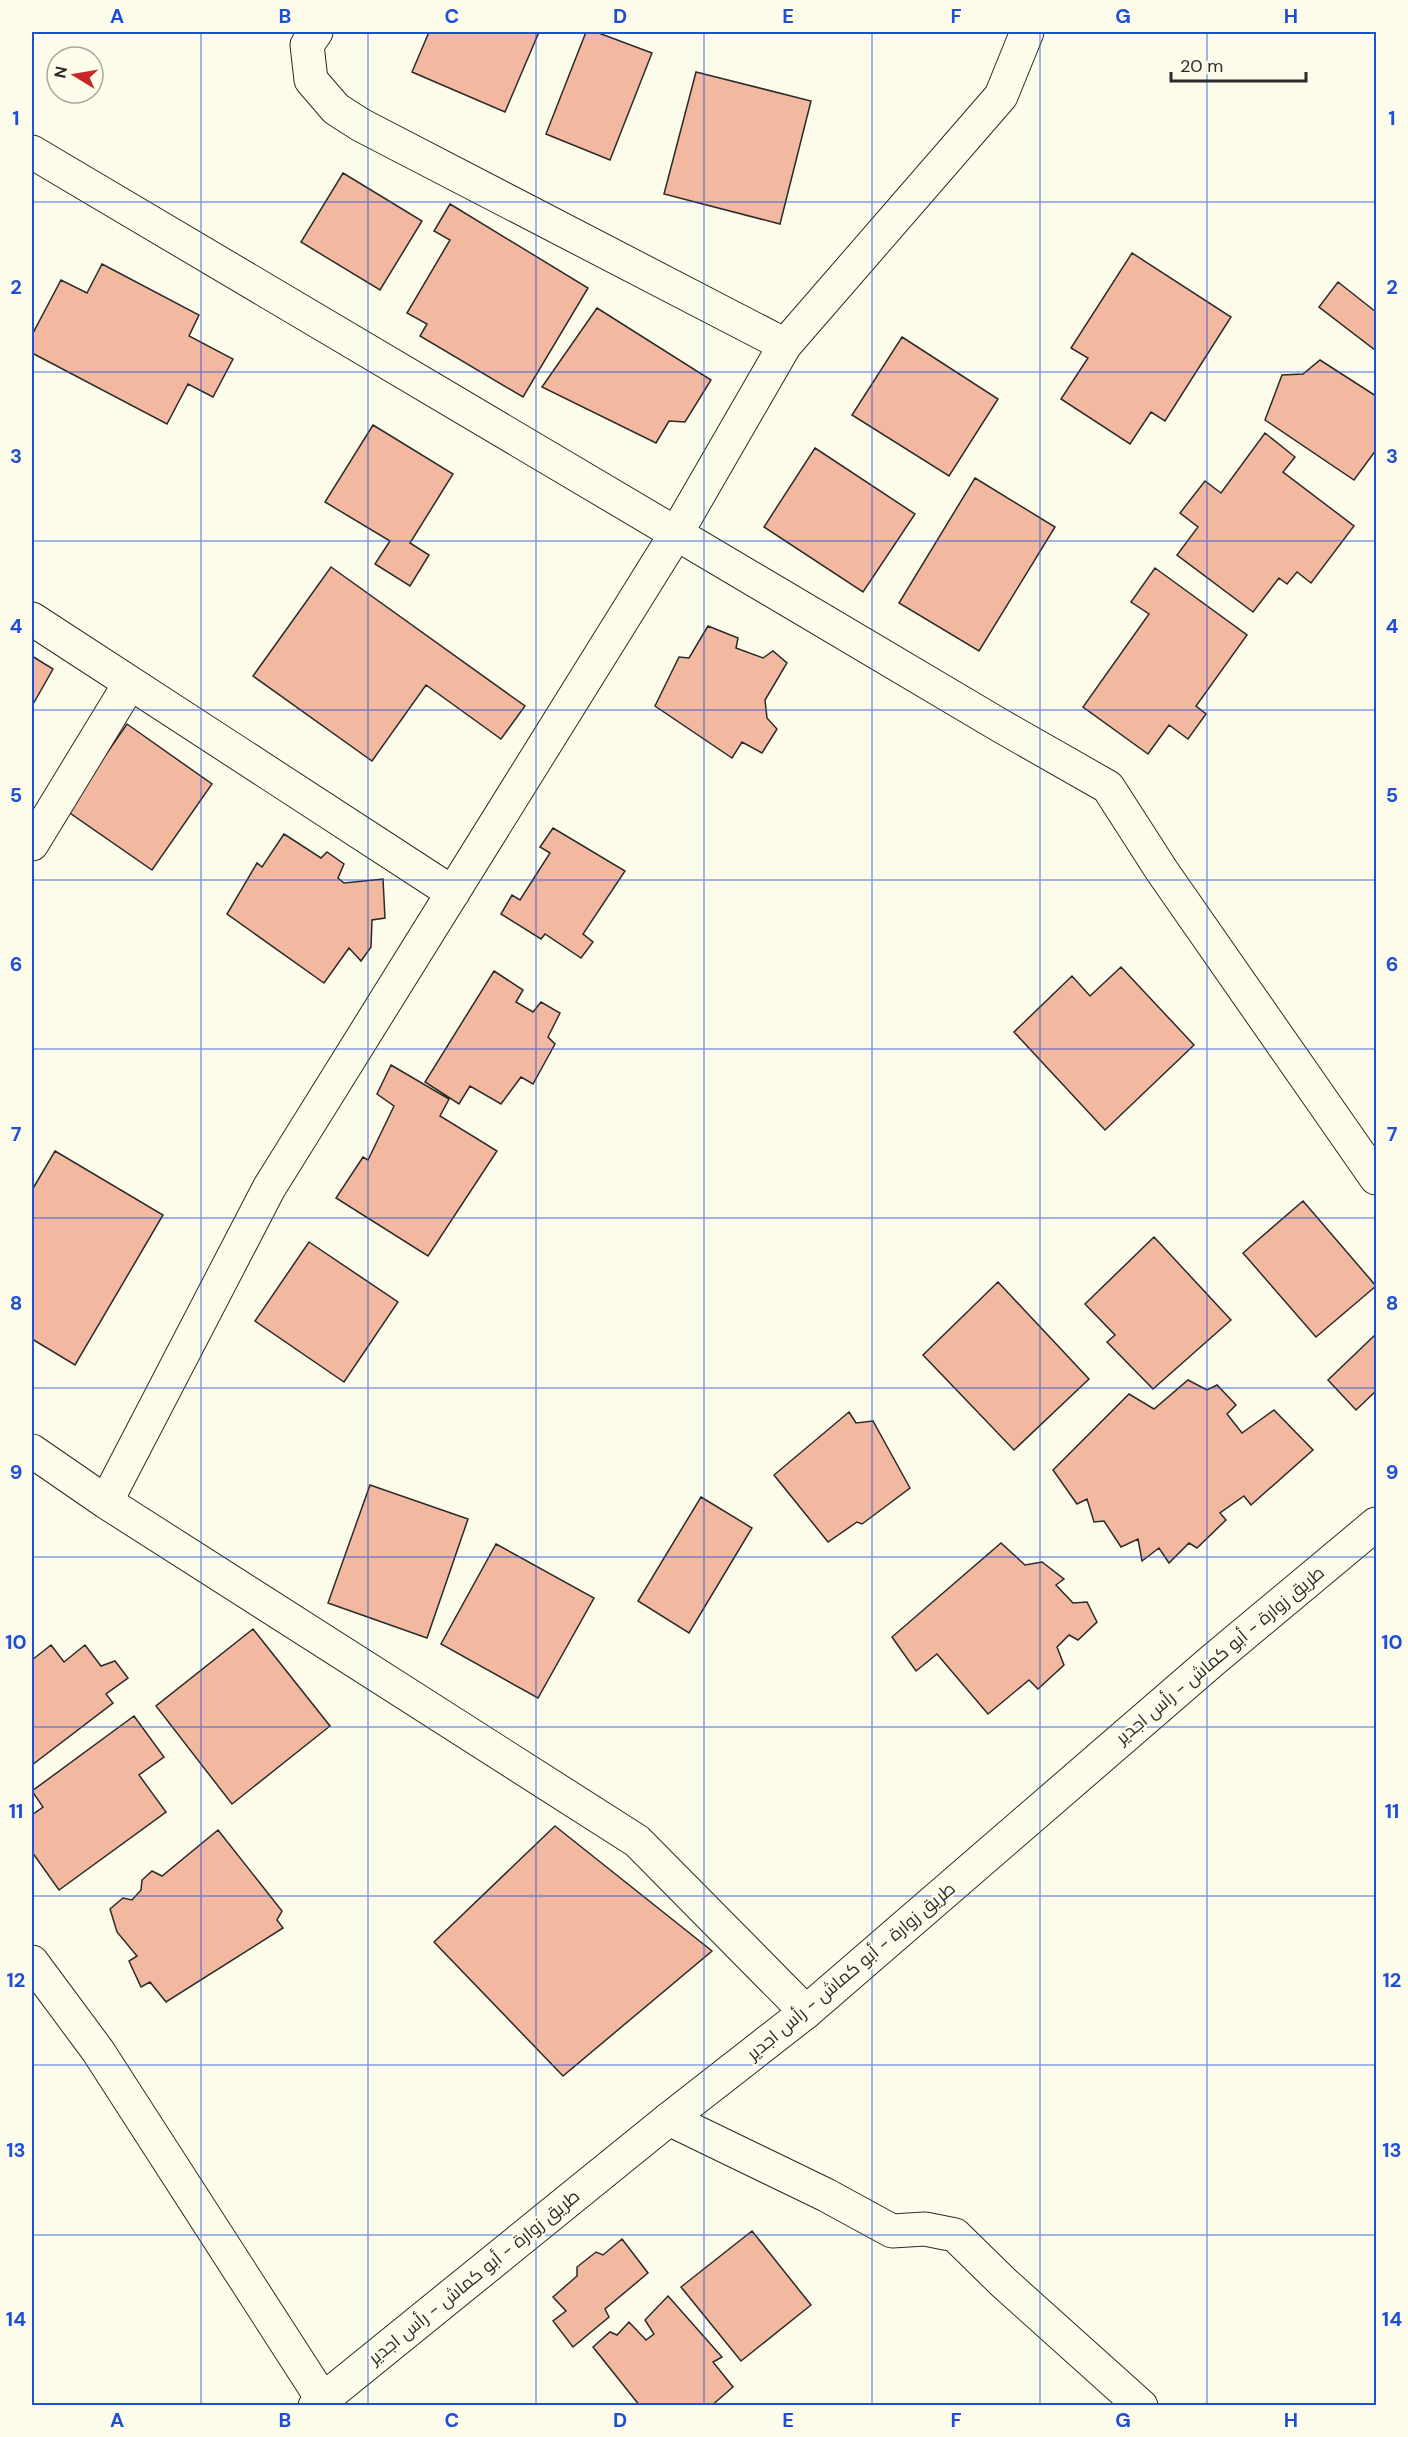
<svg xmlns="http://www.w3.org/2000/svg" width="1408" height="2437" viewBox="0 0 1408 2437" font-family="'DM Sans',Cairo,sans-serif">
<rect width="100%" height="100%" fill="#fdfbea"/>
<!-- building -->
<path fill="#f2b8a0" stroke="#2b2b2b" stroke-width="1.5" d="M429,32h110l-34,80 -93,-40z
M586,32h10l56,21 -42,107 -64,-26z
M696,72l115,29 -31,123 -116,-30z
M343,173l79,48 -42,69 -79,-48z
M450,204l138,84 -65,109 -103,-61 7,-12 -20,-11 43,-73 -16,-9z
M1132,253l99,64 -66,104 -14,-9 -21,32 -69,-45 27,-41 -17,-10z
M102,264l97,51 -10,21 44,23 -20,38 -25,-13 -21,40 -135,-71v-18l29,-55 26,13z
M1338,282l38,30 -1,38 -56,-43z
M597,308l114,72 -26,42 -16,-1 -13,22 -114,-56z
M902,337l96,62 -49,77 -97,-61z
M1320,360l56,36v54l-22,30 -89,-60 17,-45 21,-1z
M373,425l80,49 -43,69 19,12 -19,31 -35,-22 15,-23 -65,-39z
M1265,433l30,24 -12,15 71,54 -43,57 -14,-11 -10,12 -8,-6 -26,34 -76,-57 21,-28 -18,-14 25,-32 16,12z
M815,448l100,66 -52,78 -99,-65z
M975,478l80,49 -76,124 -80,-48z
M331,567l194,139 -24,33 -75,-54 -54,76 -119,-85z
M1155,568l92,67 -51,71 10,8 -18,25 -19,-14 -21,29 -65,-47 66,-93 -18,-12z
M708,626l30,12 -2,10 27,10 10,-7 14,12 -22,37 2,18 10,11 -15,24 -20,-11 -10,16 -77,-52 24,-49 10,1z
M32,656l21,13 -21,37z
M127,724l85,60 -60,86 -85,-59z
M553,828l72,43 -42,63 10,8 -12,16 -36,-24 -4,5 -40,-25 11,-19 8,5 30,-47 -10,-6z
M284,834l37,24 6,-6 17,12 -6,14 6,5 39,-4 2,39 -13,2 -1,27 -10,14 -12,-13 -25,35 -97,-69 30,-51 5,4z
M1121,967l73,78 -89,85 -91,-98 58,-56 18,20z
M494,971l29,19 -7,12 17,10 8,-10 19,11 -12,24 7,7 -22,40 -12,-7 -20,27 -31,-18 -11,18 -34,-22z
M391,1065l58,34 -9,17 57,35 -69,105 -92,-58 27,-41 5,3 26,-54 -17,-12z
M55,1151l108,64 -88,150 -43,-26v-149z
M1303,1201l73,85 -60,51 -73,-84z
M1154,1237l77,83 -78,69 -46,-47 8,-7 -30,-31z
M309,1242l89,60 -54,80 -89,-61z
M998,1282l91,97 -75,71 -91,-95z
M1376,1334v57l-20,19 -28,-30z
M1188,1380l19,10 10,-5 19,20 -9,9 15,19 32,-23 39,40 -62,55 -7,-9 -24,17 6,7 -29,28 -8,-5 -20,20 -10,-15 -17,13 -4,-22 -17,8 -17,-26 -10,1 -7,-23 -10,5 -24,-34 76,-76 25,15z
M849,1412l7,11 17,-2 37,67 -48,36 -5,-2 -29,20 -54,-67z
M370,1485l98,34 -41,119 -99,-35z
M701,1497l51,31 -63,105 -51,-32z
M1001,1543l24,22 17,-3 22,17 -8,6 17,18 14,-1 10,20 -19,18 -9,-5 -12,12 7,18 -26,24 -9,-9 -41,34 -51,-60 -21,17 -24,-34z
M496,1544l98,54 -56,100 -97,-54z
M253,1629l77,97 -98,78 -76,-98z
M51,1645l13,17 21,-17 16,21 14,-5 13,17 -22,16 7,9 -81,62v-105z
M134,1716l30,41 -25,18 27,37 -107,78 -27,-38v-37l11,-8 -11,-16z
M555,1826l157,125 -149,125 -129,-134z
M218,1830l64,81 -5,9 6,8 -117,74 -16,-20 -9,5 -12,-26 8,-5 -20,-24 -7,-23 13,-11 9,2 9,-10 1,-10 10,-9 10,5z
M752,2231l59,74 -70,56 -60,-74z
M622,2239l26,34 -43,36 4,8 -36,30 -20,-26 13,-10 -13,-14 24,-21v-9l19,-15 7,3z
M668,2296l54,61 -9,5 20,25 -22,19h-71l-47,-59 17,-15 7,3 12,-13 17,18 8,-6 -9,-14z"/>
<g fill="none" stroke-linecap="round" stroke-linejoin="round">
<defs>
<path id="minor" d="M316,32l-9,13 4,35 25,29 25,16 424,220
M32,152l969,574 107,61 54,84 214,307
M32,619l421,274
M32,844l98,-161
M32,1451l74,51 531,339 169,171
M106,1502l163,-314 408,-656 108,-187 216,-249 26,-64
M32,1962l66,89 225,349
M669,2119l157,76 66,36 33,-2 30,6 49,48 137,123"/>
<path id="major" d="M315,2406l354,-287 137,-107 407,-352 163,-136"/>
</defs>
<!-- minor casing -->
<use href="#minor" stroke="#2b2b2b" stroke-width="35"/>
<!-- major casing -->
<use href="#major" stroke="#2b2b2b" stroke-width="35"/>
<!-- minor -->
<use href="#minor" stroke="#fdfbea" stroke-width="33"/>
<!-- major -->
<use href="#major" stroke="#fdfbea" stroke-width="33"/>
</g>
<!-- grid -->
<path fill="none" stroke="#1d4ed8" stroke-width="1.5" stroke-opacity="0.55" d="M201,32v2374M368,32v2374M536,32v2374M704,32v2374M872,32v2374M1040,32v2374M1207,32v2374M32,202h1344M32,372h1344M32,541h1344M32,710h1344M32,880h1344M32,1049h1344M32,1218h1344M32,1388h1344M32,1557h1344M32,1727h1344M32,1896h1344M32,2065h1344M32,2235h1344"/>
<g text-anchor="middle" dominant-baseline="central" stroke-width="4.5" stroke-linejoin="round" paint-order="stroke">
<!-- street labels -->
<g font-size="18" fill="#2b2b2b" stroke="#fdfbea">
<text transform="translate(1220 1655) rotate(-40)">طريق زوارة - أبو كماش - رأس اجدير</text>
<text transform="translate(851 1971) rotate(-40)">طريق زوارة - أبو كماش - رأس اجدير</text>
<text transform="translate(474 2277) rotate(-39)">طريق زوارة - أبو كماش - رأس اجدير</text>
</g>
</g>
<!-- border -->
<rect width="1408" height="2437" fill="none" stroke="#fdfbea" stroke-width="66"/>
<!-- north arrow -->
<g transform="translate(75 75) rotate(281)"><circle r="28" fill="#fdfbea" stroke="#a9a89e" stroke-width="1.5"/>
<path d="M0-4.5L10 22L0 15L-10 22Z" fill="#c62828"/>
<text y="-9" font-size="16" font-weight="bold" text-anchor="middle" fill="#2b2b2b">N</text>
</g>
<!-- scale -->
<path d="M1171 72v9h135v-9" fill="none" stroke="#2b2b2b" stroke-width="3"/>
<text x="1180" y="72" font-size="18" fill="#2b2b2b" stroke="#fdfbea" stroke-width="4.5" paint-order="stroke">20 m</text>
<rect x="33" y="33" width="1342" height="2371" fill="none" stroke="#1d4ed8" stroke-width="2"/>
<g font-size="20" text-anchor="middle" font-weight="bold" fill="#1d4ed8">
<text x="117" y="23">A</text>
<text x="285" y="23">B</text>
<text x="452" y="23">C</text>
<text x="620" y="23">D</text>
<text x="788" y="23">E</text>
<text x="956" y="23">F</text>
<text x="1123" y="23">G</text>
<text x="1291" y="23">H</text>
<text x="16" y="125">1</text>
<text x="1392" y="125">1</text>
<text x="16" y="294">2</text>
<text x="1392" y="294">2</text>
<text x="16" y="463">3</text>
<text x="1392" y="463">3</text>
<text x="16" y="633">4</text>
<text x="1392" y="633">4</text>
<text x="16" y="802">5</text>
<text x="1392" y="802">5</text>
<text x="16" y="971">6</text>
<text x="1392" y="971">6</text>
<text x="16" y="1141">7</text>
<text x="1392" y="1141">7</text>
<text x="16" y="1310">8</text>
<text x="1392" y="1310">8</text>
<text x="16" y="1479">9</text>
<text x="1392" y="1479">9</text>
<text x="16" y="1649">10</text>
<text x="1392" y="1649">10</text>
<text x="16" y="1818">11</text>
<text x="1392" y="1818">11</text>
<text x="16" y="1987">12</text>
<text x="1392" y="1987">12</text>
<text x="16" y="2157">13</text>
<text x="1392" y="2157">13</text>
<text x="16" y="2326">14</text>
<text x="1392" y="2326">14</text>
<text x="117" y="2427">A</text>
<text x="285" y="2427">B</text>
<text x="452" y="2427">C</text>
<text x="620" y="2427">D</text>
<text x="788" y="2427">E</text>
<text x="956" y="2427">F</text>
<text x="1123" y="2427">G</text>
<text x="1291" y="2427">H</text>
</g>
</svg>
